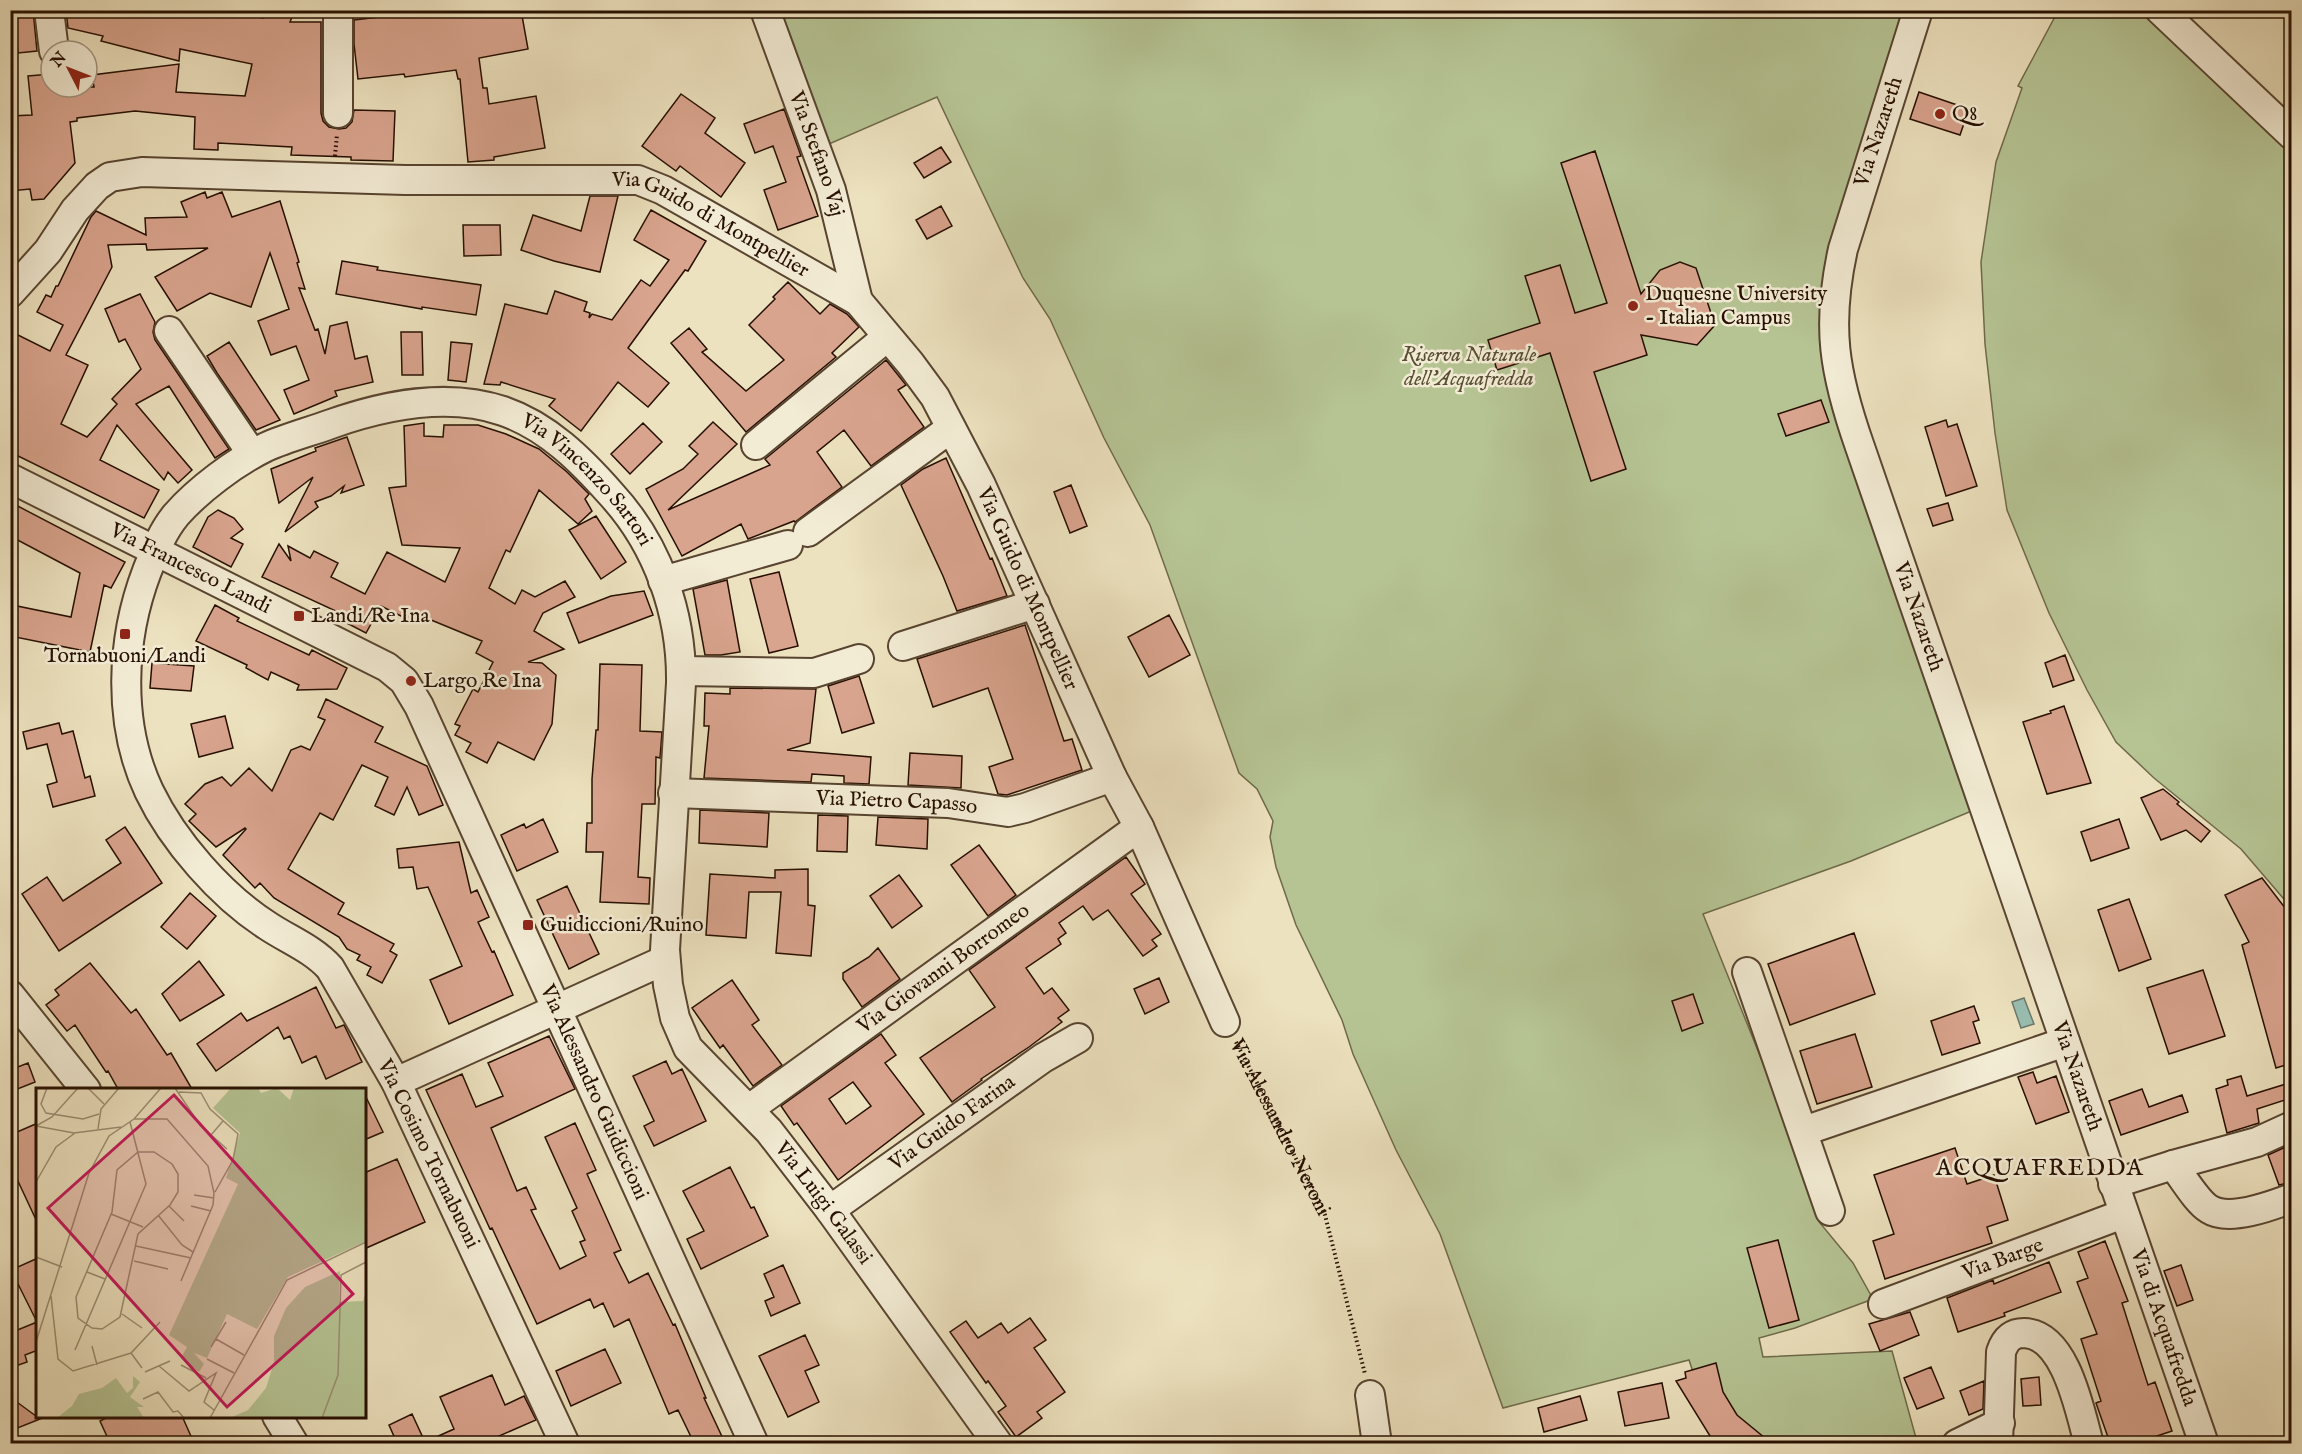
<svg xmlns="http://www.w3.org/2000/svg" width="2302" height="1454" viewBox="0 0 2302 1454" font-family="'IM FELL English',serif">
<rect width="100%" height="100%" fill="#ede2bf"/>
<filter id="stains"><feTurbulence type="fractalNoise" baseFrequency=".00333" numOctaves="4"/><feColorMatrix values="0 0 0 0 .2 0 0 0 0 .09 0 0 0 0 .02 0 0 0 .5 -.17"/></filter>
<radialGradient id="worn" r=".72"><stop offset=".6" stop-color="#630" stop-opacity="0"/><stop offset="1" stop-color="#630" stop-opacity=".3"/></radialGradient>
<!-- green -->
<path fill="#b6c494" stroke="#6e6a4a" stroke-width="1.5" d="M773,11h1140l-89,263 150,536 -123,51 -148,53 84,209 33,100 33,40 20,36 -78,29 -36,10 4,19 129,-6 24,87 -13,6 -186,-1 -28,-83 -186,48 -63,-174 -44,-84 -43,-96 -11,-34 -46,-95 -20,-58 -6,-30 3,-16 -16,-32 -18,-16 -89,-248 -46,-87 -54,-119 -27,-41 -86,-181 -108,47z
M2058,11h89l144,107v794l-8,-14 -42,-49 -87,-71 -38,-36 -29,-52 -38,-77 -42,-103 -12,-77 -10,-89 -4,-82 15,-100 26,-74 -4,-2z"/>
<!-- water -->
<path fill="#99beb2" stroke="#6b786b" stroke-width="1.5" d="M2024,998l10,26 -13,4 -9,-26z"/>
<!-- building -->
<path fill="#d9a48e" stroke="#260f00" stroke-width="1.5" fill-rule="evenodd" d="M13,10h20l4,41 -19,2z
M66,10h165l32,8 2,-7 27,6 -2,5h31v91l2,8 6,6 10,2 7,-1 6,-6 2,-12 41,1 -2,50 -42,-1v-3l-60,-2 1,-8 -74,-4v7l-24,-1 1,-32 -60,-6 -58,7v3l-7,1 5,41 -31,36 -12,1 -2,-11 -20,2v-75l22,-1 -4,-39 23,-2v13h43l-2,-12 87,-11 -3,28 69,4 7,-32 -72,-15 -1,12 -78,-20 2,-5 -35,-8z
M438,10h83l7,39 -49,9 4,30h4l2,16 47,-8 9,52 -51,9v3l-26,2 -8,-83h-2l-2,-9 -51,7 -1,-3 -46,5 -4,-35v-24z
M1919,92l50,17 -9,26 -50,-16z
M681,94l34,24 -10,15 40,30 -24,34 -41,-31 -4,5 -34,-25z
M784,109l17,47 -4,1 21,59 -40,14 -14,-40 22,-8 -13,-36 -18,7 -11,-29z
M941,147l10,15 -27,16 -10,-15z
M1595,151l46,143 19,-24 20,-8 16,6 19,57 -18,20 -56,-10 6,20 -53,17 32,97 -35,12 -41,-128 -53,17 -9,-30 52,-17 -15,-47 35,-11 15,48 32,-10 -46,-140z
M205,192l2,6 15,-6 10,25 48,-16 19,61 -2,1 8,26 -6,-1 16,42 3,-1 7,25 5,-28 17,-4 8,37 12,-3 6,26 -38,9 2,5 -43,18 -10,-24 25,-10 -13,-34 -25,9 -13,-34 31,-12 -19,-56 -19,54 -41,-14 -33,18 -22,-34 53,-29 -61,2 -1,-6 -38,1 4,22 -46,88 22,10 -27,59 26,13 30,-33 -5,-5 29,-30 -16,-30 -6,3 -14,-33 35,-15 15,28 -2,10 2,8 74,109 -14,9 -46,-72 -33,18 56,66 -14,13 -10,-11 -4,8 -47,-55 -17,35 59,30 -15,28 -134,-66v-121l40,20 13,-26 -26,-13 9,-17 5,2 5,-11h2l33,-69 5,-6 50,24 -1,-17 42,-1 -6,-15z
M590,196h28l-18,76 -46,-11 -33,-11 12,-35 48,16z
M941,206l11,20 -25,13 -11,-19z
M651,210l55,31 -18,30 -3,-1 -57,78 41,35 -21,24 -30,-25 -37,49 -32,-25 6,-7 -54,-17 -1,3 -16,-1 21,-80 42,10 8,-23 32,11 -3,9 6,2 -1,5 3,-4 20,6 29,-40 9,6 19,-26 -35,-20z
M463,225h37l1,30 -37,1z
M342,261l36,6 -1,3 104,15 -5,30 -54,-8v2l-86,-15z
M788,282l32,32 10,-10 17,10 12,13 -27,26 4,4 -90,75 -75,-89 18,-15 18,21 -5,3 44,39 38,-31 -35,-35 26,-26 -2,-2z
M401,332h21l1,43h-21z
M229,342l51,78 -24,10 -39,-57 -10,-17z
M451,342l21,2 -6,38 -18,-2z
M886,360l20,25 -8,5 26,37 -53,39 -27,-36 -27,22 25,35 -47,35 -1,-1 -46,18 -7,-15 -59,32 -36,-67 37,-20 15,-15 -9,-8 24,-24 24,22 -69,66 102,-45 -5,-6z
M1821,400l8,22 -43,14 -8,-22z
M1946,420l2,7 9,-3 20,62 -31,10 -21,-69z
M424,423v13l19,1 1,-12h34l28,9 33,15 28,23 22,22 -4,5 7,12 -14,13 -39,-34 -29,62 -4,-2 -17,38 26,16 7,-14 13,7 30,-16 10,16 -32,16 -9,18 30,18 -36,13 14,1 14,12 -4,49 -18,36 -36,-18 -11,21 -21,-11 5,-9 -16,-8 5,-9 -5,-2 18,-35 5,3 15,-30 -17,-9 6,-12 -63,-26 -4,8 -34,-17 -15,27 -31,-16 3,-5 -76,-35 17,-33 12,17 -3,-15 22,12 4,-7 24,12 -7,14 34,17 22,-42 58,30 15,-34 -58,-3 -13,-57 17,-2 -2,-60z
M643,423l19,19 -32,32 -19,-20z
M347,437l17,48 -23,8 3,-7 -13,10 -16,6 3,5 -33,25 28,-55 -34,26 -8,-34 45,-18 -1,-3z
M946,458l44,101 2,-1 15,38 -50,15 -14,-35 -42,-91 22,-16z
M1071,485l16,41 -17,7 -16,-41z
M10,502l115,60 -14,26 -7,-3 -14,67 -80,-16 2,-31 59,12 9,-44 -70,-37z
M1948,503l5,17 -20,6 -6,-17z
M218,510l16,8 9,11 -12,9 12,6 -12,23 -38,-20 15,-30z
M596,516l30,46 -25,17 -32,-49z
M779,572l19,74 -29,7 -19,-74z
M727,580l13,72 -19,3h-16l-12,-66z
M644,591l9,24 -74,28 -12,-30 44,-17z
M215,605l24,13 -2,3 72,34 3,-5 35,18 -10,21 -40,1 2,-5 -28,-13 -3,8 -22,-12 1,-3 -51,-24z
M1169,615l21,40 -41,22 -21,-40z
M1025,625l39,116 8,-2 10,31 -75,25 -9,-1 -9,-27 24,-8 -25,-71 -55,19 -16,-48z
M2065,655l9,25 -21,7 -8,-24z
M152,663l42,3 -3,25 -41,-3z
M600,664l42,1 -2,66 22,1 -2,26 -4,-1 -1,47h-13l-4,73 12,1 -1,26 -49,-2 3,-50h-17l1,-29h5v-44l4,-49h2z
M859,676l15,47 -32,10 -14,-47z
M730,688l86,1 -6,54 -23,7 84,7 -2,27 -25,-1v-7l-32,-2 -1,8 -107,-4 5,-52h-5l1,-33 25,1z
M326,699l57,28 -8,15 52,24 16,39 -24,10 -12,-28 -13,28 -19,-9 13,-29 -26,-12 -29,55 -13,-7 -32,56 56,34 -6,11 56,30 -4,7 7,4 -15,28 -15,-8 4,-8 -14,-7 3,-5 -13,-6 -8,-12 -65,-39 -14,-15 -5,5 -32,-33 23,-26 -1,-1 -29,19 -27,-26 7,-7 -11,-10 20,-20 17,-7 9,9 18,-18 23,23 19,-41 10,-4 9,4 15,-30 -7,-3z
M2064,706l27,77 -44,11 -24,-72 28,-9 -1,-2z
M225,716l8,32 -34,9 -8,-33z
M59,723l3,11 11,-3 12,47 5,-2 5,20 -42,11 -6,-22 10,-3 -10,-38 -20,5 -4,-17z
M910,753l52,3 -1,32 -53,-3z
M2163,789l16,13 -2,2 33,27 -9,11 -15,-12 -25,10 -20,-42z
M700,810l69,3 -2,34 -68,-4z
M818,815l30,1 -1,36 -30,-1z
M878,817l50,2 -1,30 -51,-4z
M543,819l15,33 -41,19 -16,-36 23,-11 2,4z
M2119,819l10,29 -38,13 -10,-29z
M125,827l37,56 -103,68 -37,-57 25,-17 16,24 58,-38 -15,-23z
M459,842l12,51 6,-3 12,27 -11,5 14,30 2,-1 19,44 -64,29 -19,-44 32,-14 -34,-79 -11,2 -4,-22 -14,1 -2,-19z
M979,845l37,50 -28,21 -37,-51z
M1126,857l19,27 -14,10 30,40 -9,6 5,6 -14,10 -35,-46 -15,10 -10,-14 -24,17 7,10 -8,6 3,5 -35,24 18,26 8,-6 17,22 -11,8 4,4 -33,25 -48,32 1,1 -30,22 -32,-44 75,-51 -26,-37z
M808,869v36l7,1 -4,50 -35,-3 5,-61h-32l-3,46 -40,-3 4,-61 65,4v-8z
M899,875l23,31 -30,22 -22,-32z
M2262,878l30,39v146l-16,5 -34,-123 7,-3 -24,-47z
M567,886l32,68 -30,15 -32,-69z
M190,893l26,23 -29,33 -26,-22z
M2129,899l22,60 -32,12 -21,-61z
M1854,933l21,61 -85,31 -22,-61z
M878,948l22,31 -38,28 -19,-28v-6l26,-16z
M199,961l25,34 -44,26 -18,-27z
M90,963l41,50 5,-4 31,46 4,-2 21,36h-74l-10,-18 -2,1 -31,-47 -8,6 -21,-26 13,-10 -4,-5z
M2203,970l22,66 -56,18 -22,-66z
M1159,978l10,24 -24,12 -11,-25z
M732,980l27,40 -7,5 30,40 -29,21 -30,-41 -3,3 -28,-40z
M316,987l20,41 8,-3 18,37 -36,17 -10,-23 -14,7 -12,-27 -6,3 -6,-12 -62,44 -19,-27 44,-31 6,8z
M1693,994l10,29 -21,8 -10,-30z
M1974,1006l5,14 -6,2 7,21 -38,12 -11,-34z
M881,1034l15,21 -11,8 39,51 -86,66 -41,-57 -3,2 -13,-19zM853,1082l18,24 -25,18 -17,-25z
M1855,1034l17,53 -55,17 -17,-53z
M549,1036l26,53 -84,39 26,63 9,-4 10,22 -5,1 29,59 26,-13 -6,-14 5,-2 -13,-29 5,-3 -32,-71 30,-14 21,47 -9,4 34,76 -7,3 15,30 19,-10 25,52 2,-1 31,74h-2l21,45h-31l-16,-33 -9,4 -40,-95 -15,8 -11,-24 -9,5 -4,-9 -53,25 -45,-96 -2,1 -64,-139 36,-16 14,33 27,-11 -15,-33z
M666,1061l6,13 10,-5 24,52 -52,25 -10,-20 10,-5 -21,-45z
M28,1063l7,19 -25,10v-22z
M2033,1072l4,11 19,-7 13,36 -33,12 -18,-47z
M2241,1076l6,20 39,-12 5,14 -34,11 2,14 -32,10 -11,-44 12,-4 -1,-5z
M2142,1089l7,18 33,-12 6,17 -67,23 -12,-34z
M364,1093l19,39 -19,8z
M38,1123v101l-28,-60v-29z
M2292,1144v38l-13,3 -11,-30z
M1955,1148l12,36 27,-9 14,45 -21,7 5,16 -107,36 -12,-38 21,-7 -20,-59z
M397,1159l28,63 -61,27v-76z
M730,1167l21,41 3,-1 14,29 -67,33 -14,-30 17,-8 -21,-40z
M1778,1240l21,80 -30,8 -22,-80z
M2105,1241l23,60 -6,2 26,82 7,-3 17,49 -36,12h-26l-14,-40 5,-2 -20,-62 16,-5 -20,-52 11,-4 -10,-26z
M38,1258v92l-13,5 2,7 -17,6v-47l5,10 22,-9 -26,-52z
M2049,1262l12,30 -57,21 1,3 -47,16 -11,-34 46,-18 1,4z
M783,1265l17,38 -29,13 -6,-15 9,-4 -10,-23z
M2181,1265l12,35 -16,6 -13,-35z
M1910,1312l9,23 -39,16 -11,-27z
M1030,1318l16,22 -12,8 31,44 -28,20 5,6 -26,19 -18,-25 8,-6 -18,-25 -2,2 -36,-51 16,-11 12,17 23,-15 7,10z
M805,1335l14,30 -14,6 14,31 -31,15 -29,-61z
M605,1349l16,34 -50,23 -15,-35z
M1716,1363l7,29 14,23 34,28h-52l-9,-7 -34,-55 10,-3 -1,-6z
M1931,1367l13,31 -27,11 -13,-31z
M492,1375l13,30 19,-9 12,24 -53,23h-86l-8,-18 23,-11 13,28 29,-13 -14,-32z
M2039,1377l2,28 -18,1 -2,-27z
M1984,1381l-1,28 -14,6 -9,-24z
M1662,1383l7,35 -44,8 -7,-34z
M1580,1396l7,24 -43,12 -6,-24z
M10,1397l30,22 -30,12z
M110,1416h72l12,27h-84l-10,-22z"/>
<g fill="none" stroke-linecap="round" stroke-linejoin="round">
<defs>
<g id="minor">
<path d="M49,10l5,41"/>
<path id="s2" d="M765,10l66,180 27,111"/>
<path id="s3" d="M1918,10l-75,239c-17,77 -9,124 17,198l344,997"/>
<path d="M2160,10l132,125"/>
<path d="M338,113v-103"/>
<path id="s4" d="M10,293l38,-42 27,-41 22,-24 13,-9 32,-5 263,8h233l25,10 195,111 52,62 25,34 46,88 131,292 27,50 86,195"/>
<path d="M169,331l83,123"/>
<path d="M756,445l131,-108"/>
<path id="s5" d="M10,478l377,189 17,14 15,25 335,738"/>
<path d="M808,532l143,-104"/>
<path d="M663,581l125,-36"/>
<path d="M903,646l132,-42"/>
<path d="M681,671l133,2 45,-14"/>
<path id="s6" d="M673,793l275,10 60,9 17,-4 87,-31"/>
<path d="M1747,972l83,239"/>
<path d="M10,995l76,95"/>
<path d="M396,1082l269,-122"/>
<path id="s7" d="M749,1109l390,-282"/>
<path d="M1804,1131l261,-89"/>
<path d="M2173,1165c9,11 24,37 36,44 20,13 62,-3 83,-11"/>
<path d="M2113,1184l60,-19 84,-23 35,-16"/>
<path id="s8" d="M830,1210l213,-152 35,-20"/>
<path id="s9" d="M1883,1304l240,-90"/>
<path d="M1370,1395l7,49"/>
<path d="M277,1416l17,28"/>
<path id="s10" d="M565,1444l-169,-362 -66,-114c-17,-19 -41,-28 -62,-42 -47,-30 -95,-85 -119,-135 -32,-68 -28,-152 -2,-220 8,-20 15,-39 29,-56 22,-25 59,-53 90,-68 20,-9 43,-15 65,-23 54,-19 116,-32 172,-13 44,15 78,49 108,83 47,51 71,120 70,189l-16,267 3,35 7,33 13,30 81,83 61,79 168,234"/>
<path d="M1957,1444l43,-21"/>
<path d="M1998,1444l3,-92c4,-12 10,-19 23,-19 42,1 56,79 65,111"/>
</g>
</defs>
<!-- minor casing -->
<use href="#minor" stroke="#584430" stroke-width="32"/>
<!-- path -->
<g stroke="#260f00" stroke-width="4" stroke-dasharray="1.5 3" stroke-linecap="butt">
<path d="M335,156l2,-22"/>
<path id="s1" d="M1236,1042l89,173 40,159"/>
</g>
<!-- minor -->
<use href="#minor" stroke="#f3ecd5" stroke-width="28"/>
</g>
<!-- markers -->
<g fill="#8f2418" stroke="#f3ecd5" stroke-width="2">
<circle cx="1940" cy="114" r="6"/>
<circle cx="1633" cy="306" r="6"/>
<rect x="293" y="610" width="12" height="12" rx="3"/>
<rect x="119" y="628" width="12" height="12" rx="3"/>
<circle cx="411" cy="681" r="6"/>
<rect x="522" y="919" width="12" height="12" rx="3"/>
</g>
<g text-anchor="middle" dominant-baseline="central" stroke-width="5" stroke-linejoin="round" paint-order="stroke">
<!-- poi labels -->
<g font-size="21" fill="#260f00" stroke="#f3ecd5" text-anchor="start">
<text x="1952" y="114">Q8</text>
<text x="1645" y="294">Duquesne University<tspan x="1645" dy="24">- Italian Campus</tspan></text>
<text x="311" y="616">Landi/Re Ina</text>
<text x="125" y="656" text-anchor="middle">Tornabuoni/Landi</text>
<text x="423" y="681">Largo Re Ina</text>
<text x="540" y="925">Guidiccioni/Ruino</text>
</g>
<!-- street labels -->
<g font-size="21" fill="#260f00" stroke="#f3ecd5">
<text transform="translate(1879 132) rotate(-72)">Via Nazareth</text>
<text stroke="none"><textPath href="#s2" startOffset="153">Via Stefano Vaj</textPath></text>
<text stroke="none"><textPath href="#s4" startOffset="766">Via Guido di Montpellier</textPath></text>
<text stroke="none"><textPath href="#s10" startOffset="1546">Via Vincenzo Sartori</textPath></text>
<text stroke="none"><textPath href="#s5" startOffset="202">Via Francesco Landi</textPath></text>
<text stroke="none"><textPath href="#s4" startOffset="1270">Via Guido di Montpellier</textPath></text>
<text stroke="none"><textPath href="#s3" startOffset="632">Via Nazareth</textPath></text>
<text stroke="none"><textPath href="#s6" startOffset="224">Via Pietro Capasso</textPath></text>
<text stroke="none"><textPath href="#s7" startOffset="240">Via Giovanni Borromeo</textPath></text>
<text stroke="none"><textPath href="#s3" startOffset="1118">Via Nazareth</textPath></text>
<text stroke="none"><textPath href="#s5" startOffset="897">Via Alessandro Guidiccioni</textPath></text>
<text stroke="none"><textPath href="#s8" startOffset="150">Via Guido Farina</textPath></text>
<text stroke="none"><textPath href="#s1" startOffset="96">Via Alessandro Neroni</textPath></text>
<text transform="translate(428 1154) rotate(64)">Via Cosimo Tornabuoni</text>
<text stroke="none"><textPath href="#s10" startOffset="2355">Via Luigi Galassi</textPath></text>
<text stroke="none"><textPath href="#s9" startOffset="128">Via Barge</textPath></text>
<text stroke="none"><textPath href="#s3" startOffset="1384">Via di Acquafredda</textPath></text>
</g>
<!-- park labels -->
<g font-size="21" font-style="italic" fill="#584e34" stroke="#f3ecd5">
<text x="1469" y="355">Riserva Naturale<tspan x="1469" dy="24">dell'Acquafredda</tspan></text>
</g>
<!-- quarter labels -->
<g font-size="24" letter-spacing="1.5" fill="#260f00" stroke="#f3ecd5">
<text x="2040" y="1168">ACQUAFREDDA</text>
</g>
</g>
<!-- overview -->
<g transform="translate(36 1088)">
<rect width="330" height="330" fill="#ede2bf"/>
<path d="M195,0h27l3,5 16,-5 13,12 4,-12h72v153l-78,36 -31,52 -30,-15 -20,44 -13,-5 10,11 -5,8 -18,-14 6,-11 -18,-12 69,-151 -12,-6 14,-45 -27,-25zM304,183l-1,31 24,-1 3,-10v127h-136l18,-8 18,-22 8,-26v-26l12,-28 19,-21zM97,288l7,6 -10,15 14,10h-7l7,11h-87l15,-12 7,-12 23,-6 14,-10 11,15 6,-5z" fill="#b6c494"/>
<path fill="none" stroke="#9d8e73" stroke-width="1.5" d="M11,0l-6,16 5,9 37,6 16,-5M52,0l16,16M139,0l25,37 27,24M143,4l22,1 9,16 28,25 -5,26 -18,32M98,31h33l41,47 6,27 -1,12 -32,76M0,38l38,7 47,-6M0,38l16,-9 26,-29M62,41l3,-20 18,-21M175,47l12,-14M102,64h16l18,12 6,10v18l-8,13 -32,29 -18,83 -18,12 -10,-1 -14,-10 -2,-21 36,-85 5,-42zM0,94l20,-35 19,-14M158,107l20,3M133,118l15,15M155,118l20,5M75,126l32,13M122,127l24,30 11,7M100,158l55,12M0,169l26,10M98,173l34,8M51,184l18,7M15,208l7,63 15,12 58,-18 29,-31M86,226l20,14M180,251l28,16M0,254l53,-169 20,-37 25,-17 27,-31M56,258l5,19M175,259l15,-25M39,262l71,-166 -16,-62M95,265l11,15M171,271l27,14M145,277l25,13M123,278l30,25 27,-18 -12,29 10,8M109,284l25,-11M107,311l15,-7 15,20 5,-1 6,7M174,330l77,-138 79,-38M286,330l16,-43 3,-100 25,-13"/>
<path fill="#c2185b" fill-opacity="0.15" stroke="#c2185b" stroke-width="3" d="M138,7l179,199 -126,113 -179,-199z"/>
<rect width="330" height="330" fill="none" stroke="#260f00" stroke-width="3"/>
</g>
<!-- margin -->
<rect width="2302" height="1454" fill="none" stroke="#ede2bf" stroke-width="36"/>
<rect x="12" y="12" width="2278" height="1430" fill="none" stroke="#260f00" stroke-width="3"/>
<rect x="18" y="18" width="2266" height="1418" fill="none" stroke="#260f00" stroke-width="1.5"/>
<!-- north arrow -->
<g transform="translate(69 69) rotate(312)"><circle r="28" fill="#f3ecd5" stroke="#a19480" stroke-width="1.5"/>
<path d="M0-4.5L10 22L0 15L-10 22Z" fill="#8f2418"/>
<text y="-9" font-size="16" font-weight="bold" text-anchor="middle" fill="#260f00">N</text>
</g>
<rect width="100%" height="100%" filter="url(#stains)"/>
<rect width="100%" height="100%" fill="url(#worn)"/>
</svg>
